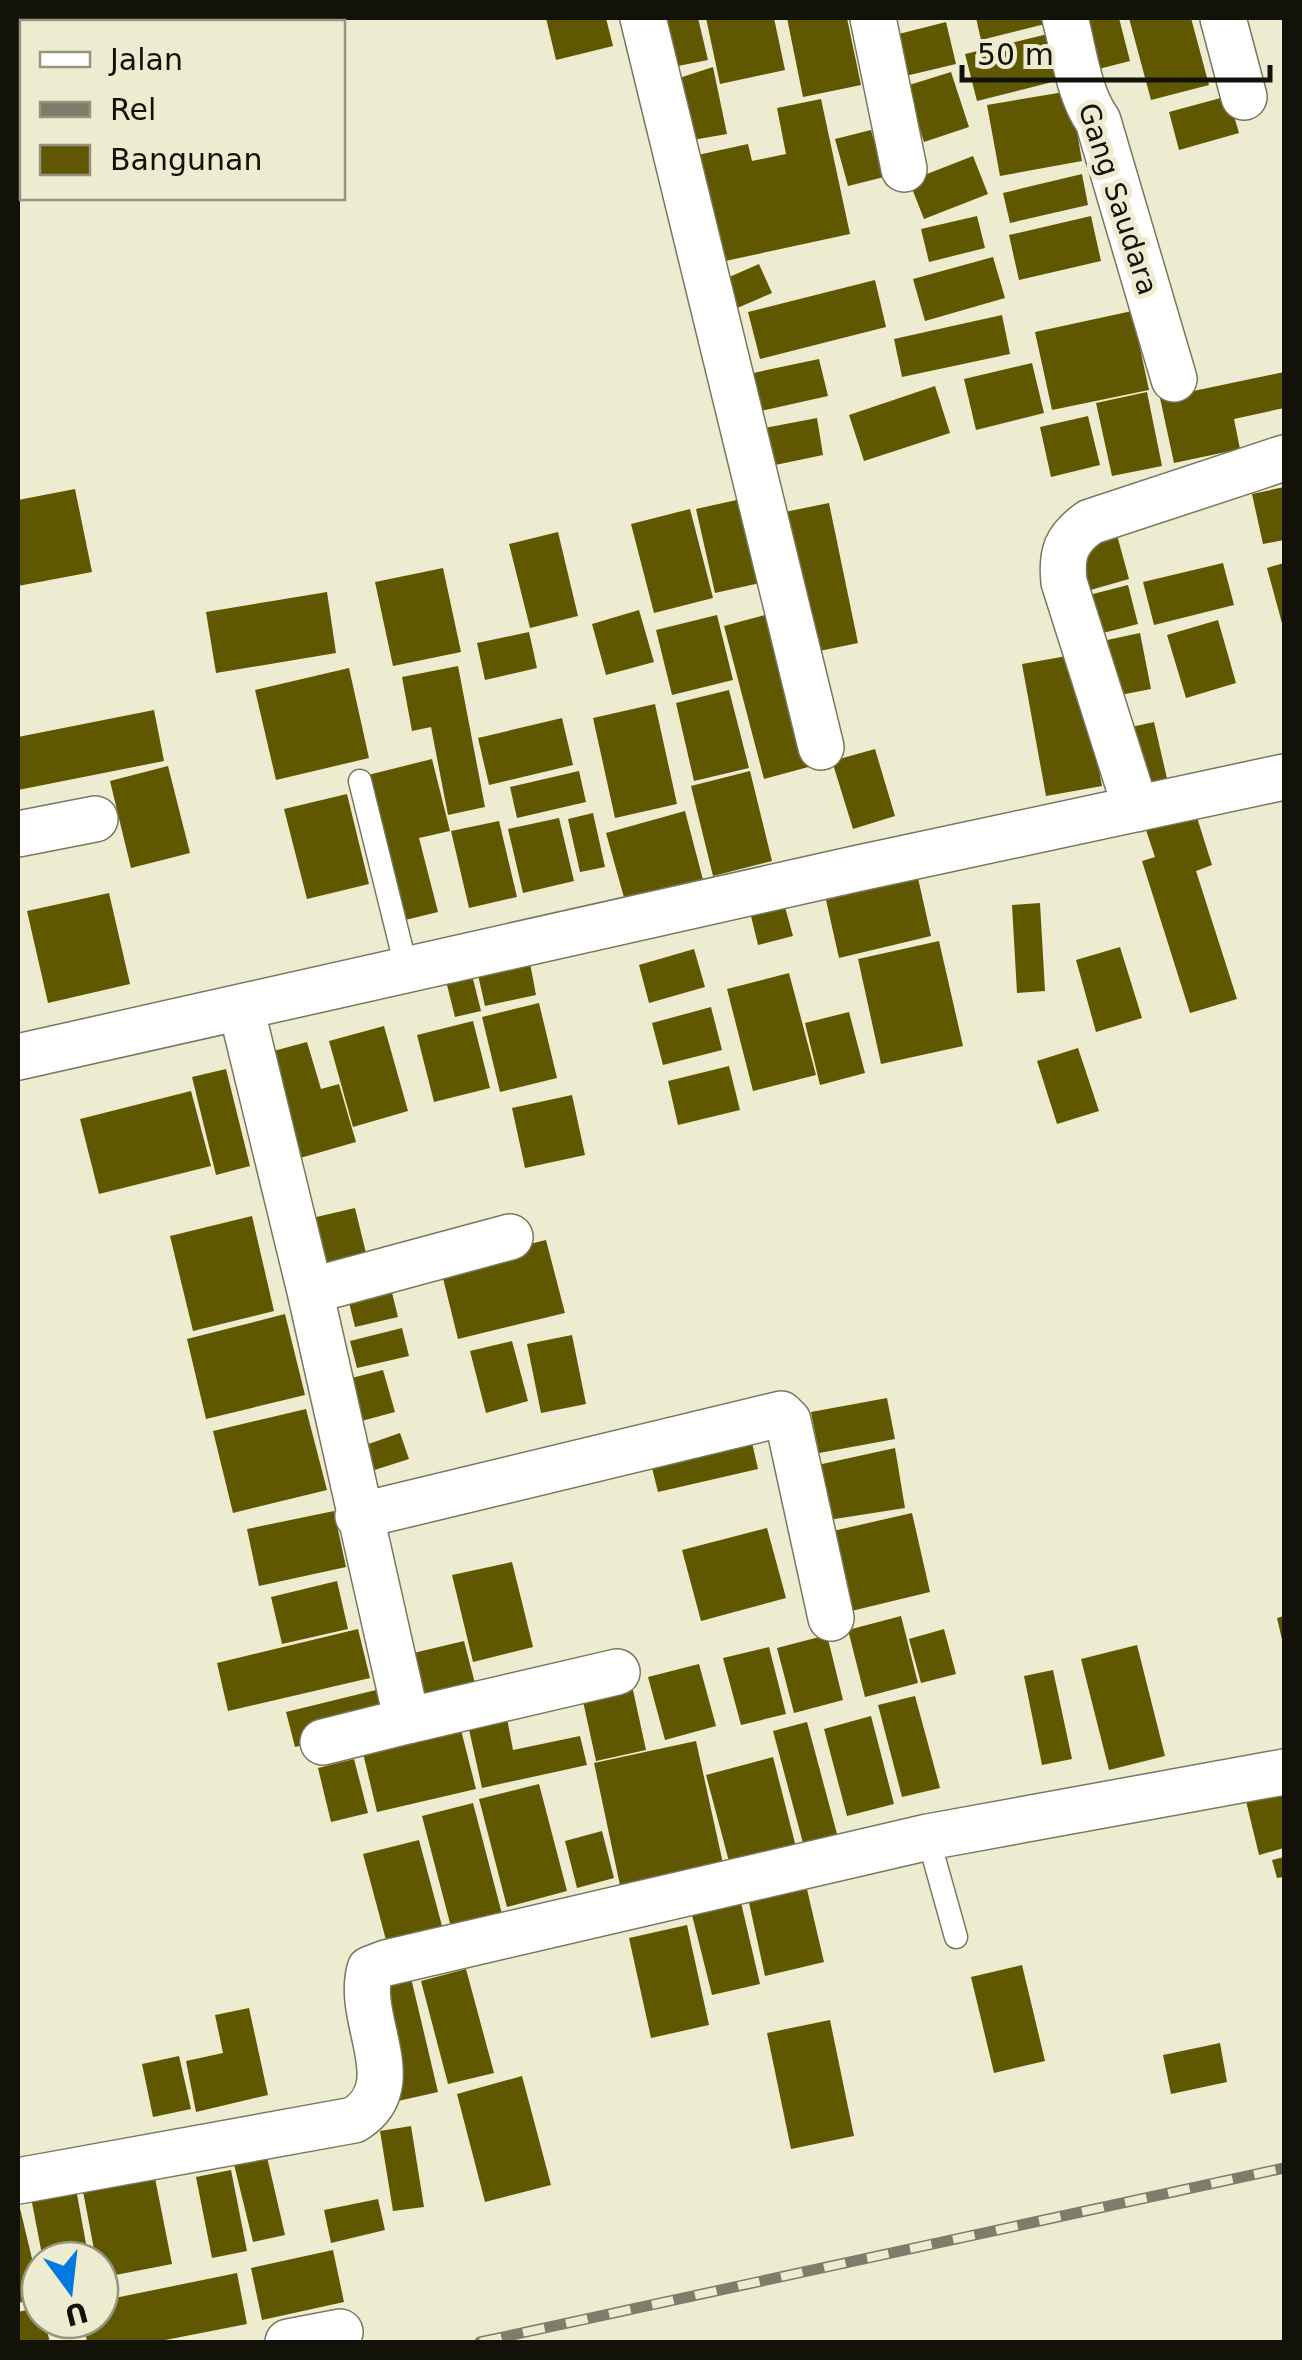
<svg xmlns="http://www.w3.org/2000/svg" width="1302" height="2360" viewBox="0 0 1302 2360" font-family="'DejaVu Sans',sans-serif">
<rect width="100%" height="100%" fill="#eeecd0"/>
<!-- building -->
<path fill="#605800" d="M546,18h60l7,28 -57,14z
M655,18h43l10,42 -45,9z
M706,18h68l11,52 -65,14z
M787,18h60l14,67 -58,12z
M976,18h76l1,4 -72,18z
M1074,18h45l11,43 -43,11z
M1129,18h62l18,67 -58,15z
M946,22l10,42 -59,14 -10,-41z
M1052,33l12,46 -87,22 -12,-47z
M713,67l14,67 -46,8 -11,-61z
M951,72l18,55 -45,15 -18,-56z
M1070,91l12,70 -82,15 -13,-71z
M18,94l4,15v72l-4,1z
M1228,96l11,37 -60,17 -10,-38z
M821,99l29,135 -143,31 -23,-107 64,-14 4,17 34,-7 -9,-46z
M871,130l13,47 -36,9 -13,-47z
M973,156l15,38 -64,25 -15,-38z
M1082,174l6,31 -78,18 -7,-30z
M977,216l8,32 -56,14 -8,-33z
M1091,216l10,45 -82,19 -10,-45z
M993,257l12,41 -80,23 -12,-42z
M759,264l13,29 -51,22 -10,-30z
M875,280l11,47 -126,32 -12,-47z
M1132,311l17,79 -97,20 -17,-78z
M1002,315l8,39 -108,23 -8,-38z
M819,359l9,37 -81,18 -8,-38z
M1032,363l12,50 -68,17 -12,-51z
M1284,372v36l-50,11 6,30 -66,14 -14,-65z
M935,386l15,47 -86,28 -15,-46z
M1147,392l15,74 -50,10 -16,-73z
M1088,416l12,49 -49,12 -11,-50z
M817,418l6,37 -62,13 -7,-38z
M1284,487v53l-21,4 -11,-50z
M75,489l17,83 -74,14v-86z
M741,499l19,84 -45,10 -19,-84z
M829,503l29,140 -53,11 -35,-139z
M690,509l23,89 -59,15 -23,-89z
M558,532l20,84 -48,12 -21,-84z
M1117,535l12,44 -42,12 -11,-45z
M1223,563l11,42 -80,20 -11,-43z
M1284,563v64h-1l-16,-59z
M443,568l18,84 -68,14 -18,-84z
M1128,585l10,39 -39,10 -10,-39z
M327,592l9,61 -120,20 -10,-61z
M639,610l15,52 -48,13 -14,-51z
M772,613l40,153 -48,13 -40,-153z
M717,615l16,65 -61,15 -16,-65z
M1218,620l18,63 -50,15 -19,-63z
M529,632l8,36 -52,12 -8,-37z
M1140,633l11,56 -46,9 -12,-55z
M1078,654l24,132 -56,10 -24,-132z
M458,666l27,141 -37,8 -17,-88 -19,4 -10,-54z
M349,668l20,90 -93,22 -21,-90z
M729,690l20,78 -55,13 -18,-78z
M655,704l22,100 -62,14 -22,-100z
M154,710l10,51 -146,29v-53z
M562,718l11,47 -84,20 -11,-47z
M1154,722l15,65 -31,8 -16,-66z
M875,749l20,67 -42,13 -21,-68z
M432,759l18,72 -31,7 19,74 -41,10 -37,-145z
M168,766l22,87 -59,15 -21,-87z
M579,771l7,31 -69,16 -7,-31z
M750,771l22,90 -59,15 -22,-90z
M347,794l22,90 -62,15 -23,-90z
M1194,808l18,57 -16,6 41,128 -47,14 -48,-152 13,-4 -11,-33z
M685,811l18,69 -78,21 -19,-68z
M593,813l12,54 -25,5 -12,-53z
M559,818l15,63 -51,12 -15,-64z
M499,821l18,76 -48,11 -18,-77z
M918,878l13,58 -92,22 -13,-58z
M109,893l21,91 -82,19 -21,-92z
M1040,903l5,88 -28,2 -5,-88z
M785,907l8,29 -35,9 -7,-29z
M939,941l24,105 -82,18 -23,-105z
M1120,947l22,71 -46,14 -20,-72z
M694,949l11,38 -56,16 -10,-38z
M530,963l6,32 -51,11 -7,-31z
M470,967l11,44 -26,6 -11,-44z
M789,973l27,102 -63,16 -26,-102z
M539,1003l18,75 -57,14 -18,-75z
M711,1007l11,43 -59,15 -11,-42z
M849,1012l16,61 -45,12 -15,-62z
M473,1021l17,67 -56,14 -17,-67z
M384,1026l24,85 -55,16 -24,-86z
M307,1042l14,47 18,-5 17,58 -70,20 -31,-106z
M1078,1048l21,63 -42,13 -20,-63z
M729,1066l11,44 -62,15 -10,-44z
M226,1069l24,97 -34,9 -24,-98z
M191,1091l20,75 -112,28 -19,-75z
M572,1095l13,60 -60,13 -13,-60z
M355,1208l12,49 -60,15 -12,-50z
M252,1216l22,95 -81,20 -23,-95z
M546,1240l19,73 -107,26 -18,-73z
M387,1272l11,45 -43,10 -11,-45z
M285,1314l20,81 -99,24 -19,-80z
M402,1328l7,28 -52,12 -7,-27z
M572,1335l14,69 -45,9 -14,-69z
M512,1341l16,60 -42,12 -16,-62z
M383,1370l12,42 -52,14 -11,-43z
M887,1398l8,41 -76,14 -8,-41z
M306,1409l21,81 -94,23 -20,-82z
M748,1425l10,44 -100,23 -11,-44z
M400,1433l9,26 -47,15 -8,-25z
M895,1448l10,60 -83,13 -9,-55z
M334,1511l12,56 -87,19 -12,-57z
M912,1513l18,79 -91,22 -19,-80z
M767,1528l19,70 -85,23 -19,-71z
M512,1562l21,85 -60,15 -21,-87z
M337,1581l11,48 -66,15 -11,-47z
M901,1616l17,67 -53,14 -17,-67z
M1284,1616v28h-1l-6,-26z
M358,1629l12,49 -142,33 -11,-48z
M944,1629l12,45 -35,9 -12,-44z
M827,1635l16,65 -49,13 -17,-65z
M464,1641l15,58 -60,14 -14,-58z
M1137,1645l28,111 -56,14 -28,-111z
M769,1647l17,67 -45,11 -18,-67z
M699,1664l17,62 -51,14 -17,-63z
M1053,1670l19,89 -30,6 -18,-89z
M631,1681l15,69 -50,11 -15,-69z
M376,1690l9,36 -90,21 -9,-35z
M915,1696l25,92 -38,9 -24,-92z
M505,1708l8,42 67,-14 7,29 -105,23 -16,-72z
M871,1716l23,88 -47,12 -23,-87z
M807,1722l30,112 -34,9 -30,-112z
M461,1730l15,59 -99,23 -14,-59z
M696,1741l28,127 -103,22 -27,-127z
M773,1757l24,94 -66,18 -25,-94z
M354,1759l14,54 -37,9 -13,-54z
M539,1784l28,107 -60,16 -28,-108z
M1284,1792v56l-25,7 -13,-54z
M473,1803l30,115 -51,13 -30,-115z
M602,1831l12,47 -37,10 -12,-47z
M419,1840l23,86 -56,14 -23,-86z
M1284,1857v20l-7,1 -5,-18z
M806,1885l18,77 -59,14 -17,-78z
M739,1894l21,90 -48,11 -22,-88z
M687,1925l22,100 -58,13 -22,-100z
M1022,1965l23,96 -51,12 -23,-96z
M466,1969l28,104 -46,11 -27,-103z
M411,1978l27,114 -40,9 -27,-114z
M249,2008l19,87 -72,17 -10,-51 37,-8 -8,-38z
M830,2020l24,116 -63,13 -24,-116z
M1220,2043l7,39 -56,12 -8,-39z
M179,2056l12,53 -38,8 -11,-53z
M522,2076l29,109 -66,17 -28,-108z
M411,2126l13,81 -31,4 -13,-80z
M264,2144l21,91 -32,7 -22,-90z
M231,2170l16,81 -35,7 -16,-81z
M154,2173l18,91 -72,14v-18h-4l-14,-74z
M74,2178l15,82h-46l-14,-73z
M378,2199l7,31 -54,13 -7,-33z
M18,2200l22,92v6l-22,5z
M333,2250l11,52 -82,18 -11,-52z
M237,2273l10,51 -92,18h-68l-4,-22h17v-19z
M40,2307v13h4l6,22h-32v-30z"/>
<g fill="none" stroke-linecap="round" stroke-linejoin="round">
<defs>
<path id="service" d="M360,781l47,190
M928,1837l28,100"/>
<path id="minor" d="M643,18l178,729
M873,18l31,151
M1065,18c9,33 13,75 33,103l76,258
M1223,18l21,79
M232,22l22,-4
M18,71l4,-1
M1136,809l-72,-227c-3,-29 2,-43 26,-60l194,-64
M18,834l77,-15
M241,1008l69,283 97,430 -84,21
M18,1057l837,-188 429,-92
M310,1291l200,-54
M358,1516l423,-102 7,7 43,197
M407,1721l210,-49
M18,2181l336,-61c57,-35 1,-99 16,-151l16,-6 542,-126 356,-65
M288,2342l52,-10"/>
</defs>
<!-- service casing -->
<use href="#service" stroke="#79775e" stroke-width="25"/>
<!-- minor casing -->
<use href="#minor" stroke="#79775e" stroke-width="48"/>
<!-- service -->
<use href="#service" stroke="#fff" stroke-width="22"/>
<!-- minor -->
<use href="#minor" stroke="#fff" stroke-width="45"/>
<defs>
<path id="rail" d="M480,2342l804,-174"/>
</defs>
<!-- rail casing -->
<use href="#rail" stroke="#7e7c6a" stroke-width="11"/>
<!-- rail -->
<use href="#rail" stroke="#eeecd0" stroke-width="8" stroke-dasharray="22" stroke-linecap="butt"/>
</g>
<g text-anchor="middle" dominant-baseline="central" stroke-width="10" stroke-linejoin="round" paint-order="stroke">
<!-- street labels -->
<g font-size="28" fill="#131209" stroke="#eeecd0">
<text transform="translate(1118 199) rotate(72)">Gang Saudara</text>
</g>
</g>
<!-- border -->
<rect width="1302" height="2360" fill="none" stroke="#131209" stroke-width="40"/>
<!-- legend -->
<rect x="20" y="20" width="325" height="180" fill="#eeecd0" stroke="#969580" stroke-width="2.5"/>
<rect x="40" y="52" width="50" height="15" fill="#ffffff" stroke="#969580" stroke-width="2.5"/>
<text x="110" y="70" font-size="30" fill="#131209">Jalan</text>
<rect x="40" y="102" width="50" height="15" fill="#7e7c6a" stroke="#969580" stroke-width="2.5"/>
<text x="110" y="120" font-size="30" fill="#131209">Rel</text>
<rect x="40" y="145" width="50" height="30" fill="#605800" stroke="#969580" stroke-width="2.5"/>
<text x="110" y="170" font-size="30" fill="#131209">Bangunan</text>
<!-- north arrow -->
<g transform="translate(70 2290) rotate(165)"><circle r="48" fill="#eeecd0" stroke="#969580" stroke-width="2.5"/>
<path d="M0-8L18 38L0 25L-18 38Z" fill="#007ae0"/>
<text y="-15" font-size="28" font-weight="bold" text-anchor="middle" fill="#131209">U</text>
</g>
<!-- scale -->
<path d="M962 65v15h308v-15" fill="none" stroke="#131209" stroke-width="5"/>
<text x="977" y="65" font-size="30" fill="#131209" stroke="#eeecd0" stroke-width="8" paint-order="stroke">50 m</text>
</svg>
